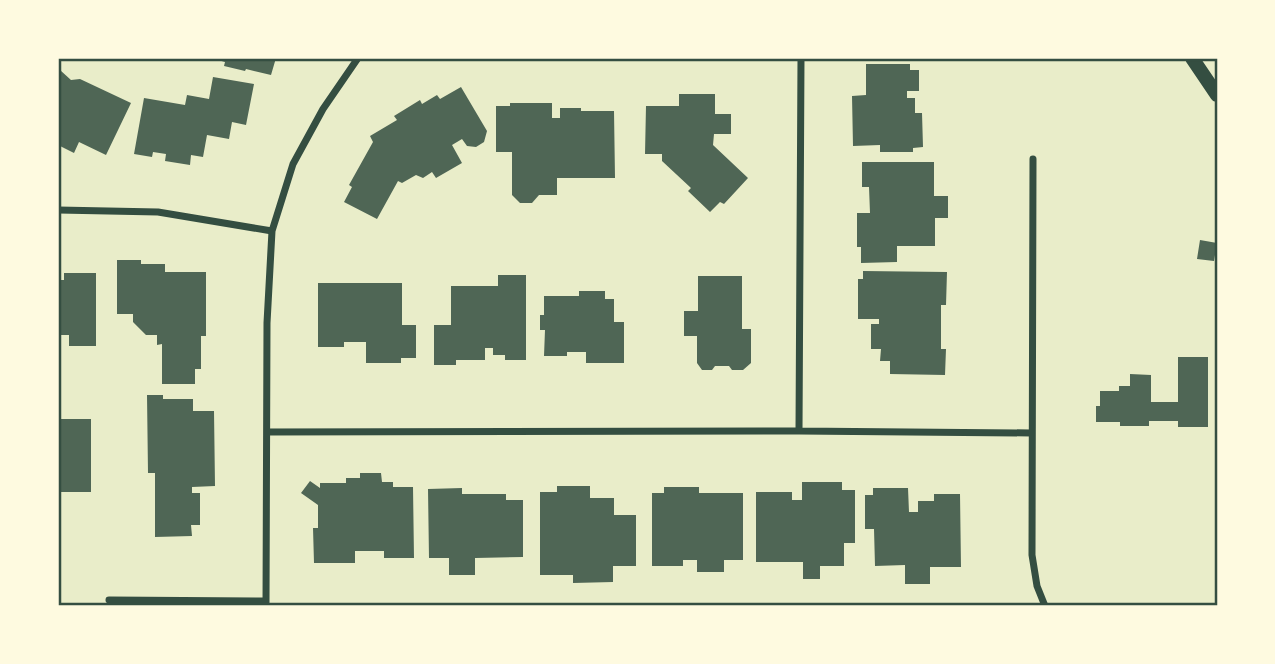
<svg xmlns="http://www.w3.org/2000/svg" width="1275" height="664" viewBox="0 0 1275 664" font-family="'Noto Sans',sans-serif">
<rect width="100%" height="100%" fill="#e9edc9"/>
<!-- building -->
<path fill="#4f6655" d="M211,58h65l-5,17 -25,-6 -1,2 -21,-5 1,-4z
M866,64h44v6h9v21h-12v7h8v15h7l1,34 -10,1v4h-33v-7l-27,1 -1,-50 14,-1z
M60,70l11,10 9,-1 51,24 -25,52 -27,-13 -5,11 -16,-8v-73z
M213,77l41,7 -8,41 -14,-3 -3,17 -22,-4 -4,22 -12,-2 -1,10 -25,-4 1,-7 -13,-2 -1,5 -18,-3 10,-56 41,7 2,-10 22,4z
M461,87l26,44 -3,11 -8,5 -9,-1 -5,-7 -10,6 10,18 -26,15 -4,-6 -9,6 -7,-3 -14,8 -4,-2 -21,38 -33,-17 8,-15 -3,-2 24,-43 -3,-6 27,-16 -3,-4 26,-16 2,4 15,-9 3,4z
M679,94h36v20h16v20h-17l-1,11 35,33 -24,26 -4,-2 -10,10 -22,-21 3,-3 -29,-27v-7h-17l1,-48h33z
M510,103h42v15h8v-10h21v3h33l1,67h-58v17h-18l-7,8h-12l-8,-8v-43h-16v-46h14z
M862,162h72v34h14v22h-13v28h-38v16l-36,1v-16h-4v-34h13l-1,-26h-7z
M1200,240l17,3 -3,18 -17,-2z
M117,260h24v4h24v8h41v64h-5v33h-6v15h-33v-40l-5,1v-10h-11l-13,-13v-8h-16z
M863,271l84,1 -1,33h-5v44h5l-1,26 -55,-1v-13h-10l1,-12h-10v-25h8v-5h-21v-40h5z
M64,273h32v73h-27v-11h-11v-55h6z
M498,275h28v85h-21v-5h-12v-7h-8v12h-29v5h-22v-40h17v-39h47z
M698,276h44v53h9v34l-8,7h-11l-3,-4h-14l-3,4h-10l-5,-7v-27h-13v-25h14z
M318,283h84v42h14v33h-15v5h-35v-21h-22v5h-26z
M579,291h26v8h9v23h10v41h-38v-11h-19v4h-23l1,-26h-5v-15h4v-19h35z
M1178,357h30v70h-30v-6h-29v5h-29v-4h-24v-16h4v-15h19v-5h11v-12l21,1v27h27z
M147,395h16v4h30v12h21l1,75 -23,1v6h8v32h-9l1,11 -37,1v-64h-7z
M58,419h33v73h-33z
M360,473h21l1,9h11v5h20l1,71h-30v-7h-29v12h-41l-1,-35h5v-23l-17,-12 9,-12 10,7v-5h26v-5h14z
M802,482h40v8h13v53h-11v23h-24v13h-17v-17h-47v-70h36v8h10z
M557,486h33v12h24v17h22v51h-23v16l-40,1v-8h-33v-83h17z
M664,487h35v6h44v67h-19v12h-27v-12h-14v6h-31v-73h12z
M462,488v6h44v6h17v57l-48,1v17h-26v-17h-20l-1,-69z
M873,488h35l1,24h9v-11h16v-7h26l1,73h-31v17h-25v-19l-30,1 -1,-37h-9v-34h8z"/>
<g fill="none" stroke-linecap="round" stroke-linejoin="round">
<!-- minor -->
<path stroke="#344e41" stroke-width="7" d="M1033,159l-1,396 5,31 8,20
M58,210l100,2 114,19
M799,431l2,-373
M267,432l532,-1 232,2
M109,600l157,1
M266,606l1,-283 5,-92 21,-67 30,-55 35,-51"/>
<!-- secondary -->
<path stroke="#344e41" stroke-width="14" d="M1192,58l25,37"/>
</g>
<!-- border -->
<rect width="1275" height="664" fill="none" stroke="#fefae0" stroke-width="119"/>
<rect x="60" y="60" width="1156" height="544" fill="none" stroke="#344e41" stroke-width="2.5"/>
</svg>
